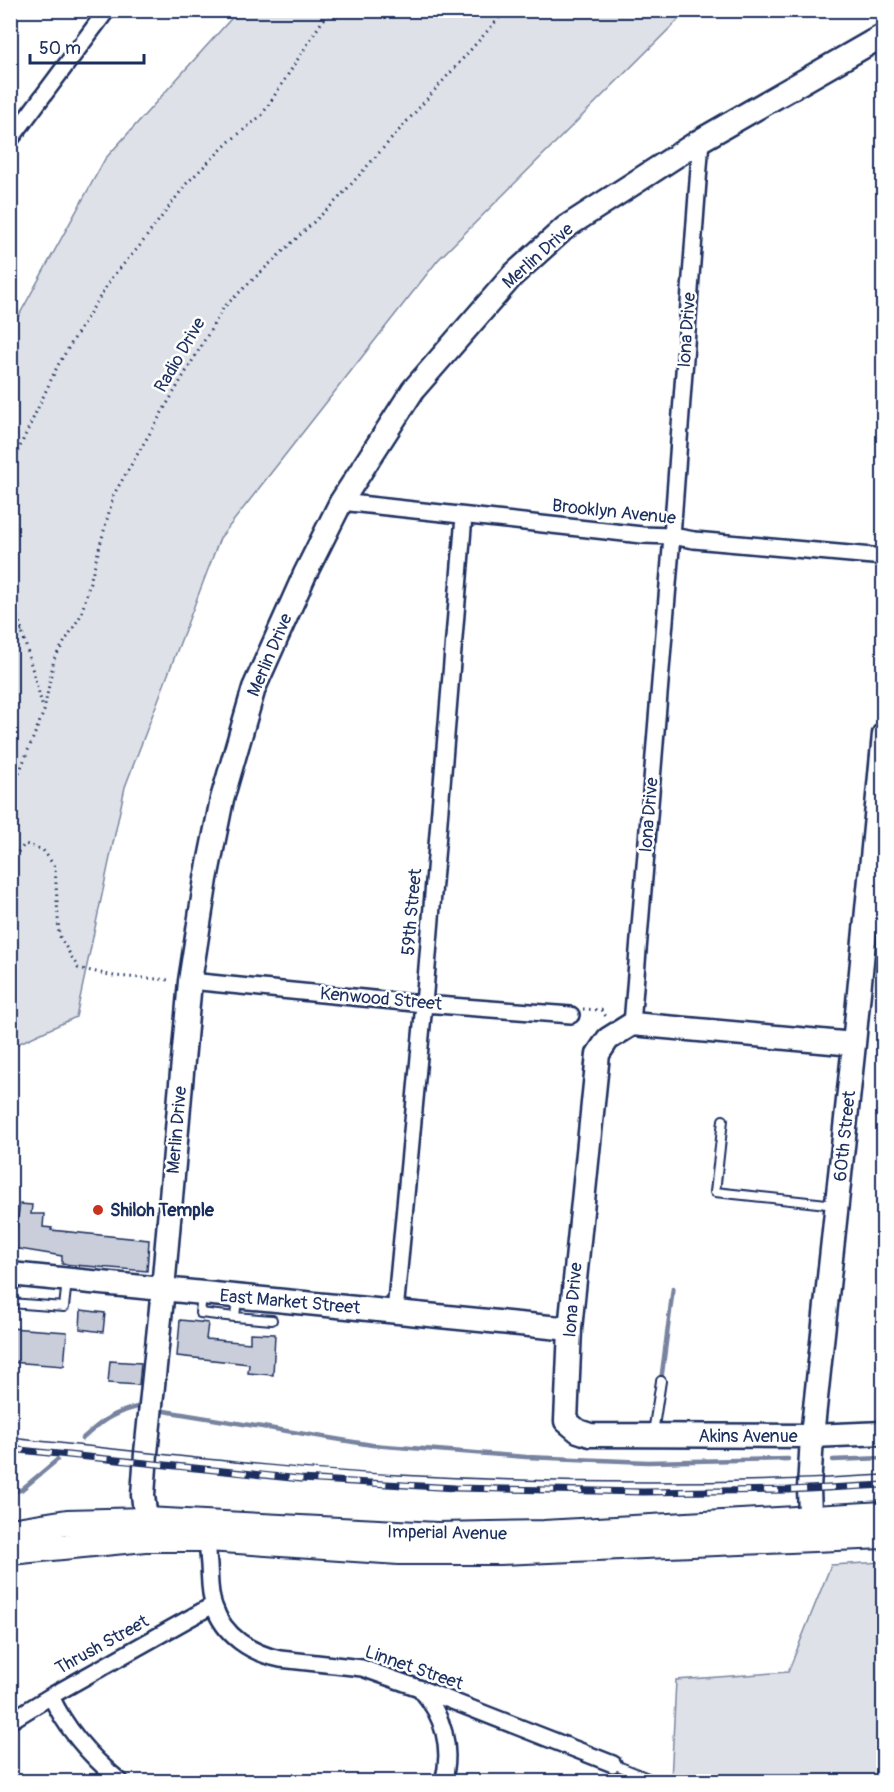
<svg xmlns="http://www.w3.org/2000/svg" width="894" height="1792" viewBox="0 0 894 1792" font-family="Pangolin,sans-serif">
<rect width="100%" height="100%" fill="#fff"/>
<filter id="ink" filterUnits="userSpaceOnUse"><feTurbulence type="fractalNoise" baseFrequency=".0167" numOctaves="2"/><feDisplacementMap in="SourceGraphic" scale="12" xChannelSelector="R" yChannelSelector="G"/><feConvolveMatrix kernelMatrix="1 2 1 2 8 2 1 2 1" color-interpolation-filters="sRGB"/></filter>
<g filter="url(#ink)">
<!-- green -->
<path fill="#dee1e7" stroke="#7c88a2" stroke-width="1.5" d="M238,11h449l-249,249 -218,278 -95,249 -49,230 -65,30v-717l94,-171z
M883,1562v219h-212l5,-101 112,-8 43,-107z"/>
<g fill="none" stroke-linecap="round" stroke-linejoin="round">
<!-- stream -->
<path stroke="#77839f" stroke-width="4.5" d="M661,1381l12,-93
M164,1411l208,34 154,12 122,5 140,-3
M82,1439c20,-18 28,-25 55,-32
M833,1460l51,-2
M10,1492l11,-2 36,-30"/>
</g>
<!-- building -->
<path fill="#caceda" stroke="#1b2f5e" stroke-width="1.5" d="M20,1204l12,1 -1,9h13l-1,13 9,1 -1,2 98,10 -2,31 -85,-7v-8l-49,-8z
M81,1310l24,3 -2,19 -23,-3z
M180,1320l28,3 -2,16 44,4v-10l25,1 -2,41 -25,-2 1,-9 -72,-8z
M10,1328l57,4 -3,34 -54,-4z
M110,1361l31,2 -2,22 -31,-2z"/>
<g fill="none" stroke-linecap="round" stroke-linejoin="round">
<defs>
<path id="lane" d="M723,1120l-8,72 121,13
M202,1295l-2,18 35,4 2,-19
M10,1303l54,4 3,-26
M235,1317l37,3
M653,1433l8,-52
M613,1764l45,18"/>
<path id="street" d="M10,140l97,-130
M341,502l301,33 30,1 22,4 190,17
M190,981l234,23 147,11
M632,1024l40,-488 29,-396
M395,1312l29,-308 40,-488
M208,1532c-1,11 0,22 1,33 1,14 0,28 5,41 10,30 37,47 66,53l82,9 57,20 194,76
M421,1690c22,25 32,58 22,92
M51,1696c15,34 41,62 70,86
M10,1721l41,-25 162,-91"/>
<path id="secondary" d="M854,1044l-222,-20 -24,15 -10,15 -28,275 -4,92 12,10 12,4 222,1 72,-3
M10,1274l560,55
M811,1537l-2,-48 3,-53 42,-392 30,-310
M145,1538l1,-18 -3,-25 3,-42 17,-164 27,-308 16,-102 16,-80 32,-111 51,-114 36,-72 72,-112 100,-115 53,-48 135,-87 183,-105"/>
<path id="primary" d="M10,1531l57,-9 79,-2 291,15 107,-2 340,-19
M10,1552l135,-13h63l191,13h101l384,-16"/>
</defs>
<!-- lane casing -->
<use href="#lane" stroke="#1b2f5e" stroke-width="12"/>
<!-- street casing -->
<use href="#street" stroke="#1b2f5e" stroke-width="20"/>
<!-- secondary casing -->
<use href="#secondary" stroke="#1b2f5e" stroke-width="27"/>
<!-- primary casing -->
<use href="#primary" stroke="#1b2f5e" stroke-width="28"/>
<!-- path -->
<path stroke="#1b2f5e" stroke-width="3" stroke-dasharray="1.5 4.5" stroke-linecap="butt" d="M10,468l48,-103 54,-88 26,-29 49,-65 43,-42 32,-26 59,-92 11,-13
M10,594l3,5 30,109
M10,637l12,-6
M10,795l34,-84 10,-52 27,-44 33,-121 110,-187 114,-108 168,-189
M10,861l15,-17 18,6 12,17 4,68 19,33 36,8 57,4
M583,1009l18,1 7,9"/>
<!-- lane -->
<use href="#lane" stroke="#fff" stroke-width="8"/>
<!-- street -->
<use href="#street" stroke="#fff" stroke-width="15"/>
<!-- secondary -->
<use href="#secondary" stroke="#fff" stroke-width="22"/>
<!-- primary -->
<use href="#primary" stroke="#fff" stroke-width="24"/>
<!-- tram -->
<path stroke="#1b2f5e" stroke-width="1.5" d="M10,1438c130,13 259,30 389,37 161,9 323,10 485,0"/>
<defs>
<path id="rail" d="M10,1449l291,30 154,9 188,4 146,-2 95,-5"/>
</defs>
<!-- rail casing -->
<use href="#rail" stroke="#1b2f5e" stroke-width="7"/>
<!-- rail -->
<use href="#rail" stroke="#fff" stroke-width="4.5" stroke-dasharray="14" stroke-linecap="butt"/>
</g>
</g>
<!-- markers -->
<circle fill="#c8321e" stroke="#fff" stroke-width="2" cx="98" cy="1210" r="6"/>
<g text-anchor="middle" dominant-baseline="central" stroke-width="5" stroke-linejoin="round" paint-order="stroke">
<!-- street labels -->
<g font-size="18" fill="#1b2f5e" stroke="#fff">
<text transform="translate(538 256) rotate(-42)">Merlin Drive</text>
<text transform="translate(687 330) rotate(-86)">Iona Drive</text>
<text transform="translate(180 355) rotate(-60)">Radio Drive</text>
<text transform="translate(614 512) rotate(6)">Brooklyn Avenue</text>
<text transform="translate(270 655) rotate(-67)">Merlin Drive</text>
<text transform="translate(649 815) rotate(-85)">Iona Drive</text>
<text transform="translate(412 912) rotate(-85)">59th Street</text>
<text transform="translate(381 999) rotate(5)">Kenwood Street</text>
<text transform="translate(177 1130) rotate(-85)">Merlin Drive</text>
<text transform="translate(845 1136) rotate(-84)">60th Street</text>
<text transform="translate(573 1300) rotate(-85)">Iona Drive</text>
<text transform="translate(290 1302) rotate(5)">East Market Street</text>
<text x="748" y="1436">Akins Avenue</text>
<text transform="translate(447 1533) rotate(1)">Imperial Avenue</text>
<text transform="translate(102 1645) rotate(-29)">Thrush Street</text>
<text transform="translate(414 1668) rotate(19)">Linnet Street</text>
</g>
<!-- poi labels -->
<g font-size="18" font-weight="bold" fill="#1b2f5e" stroke="#fff" text-anchor="start">
<text x="110" y="1210">Shiloh Temple</text>
</g>
</g>
<!-- margin -->
<rect width="894" height="1792" fill="none" stroke="#fff" stroke-width="36"/>
<rect x="18" y="18" width="858" height="1756" fill="none" stroke="#1b2f5e" stroke-width="2" filter="url(#ink)"/>
<!-- scale -->
<path d="M30 54v9h114v-9" fill="none" stroke="#1b2f5e" stroke-width="3"/>
<text x="39" y="54" font-size="18" fill="#1b2f5e" stroke="#ffffff" stroke-width="4.5" paint-order="stroke">50 m</text>
</svg>
